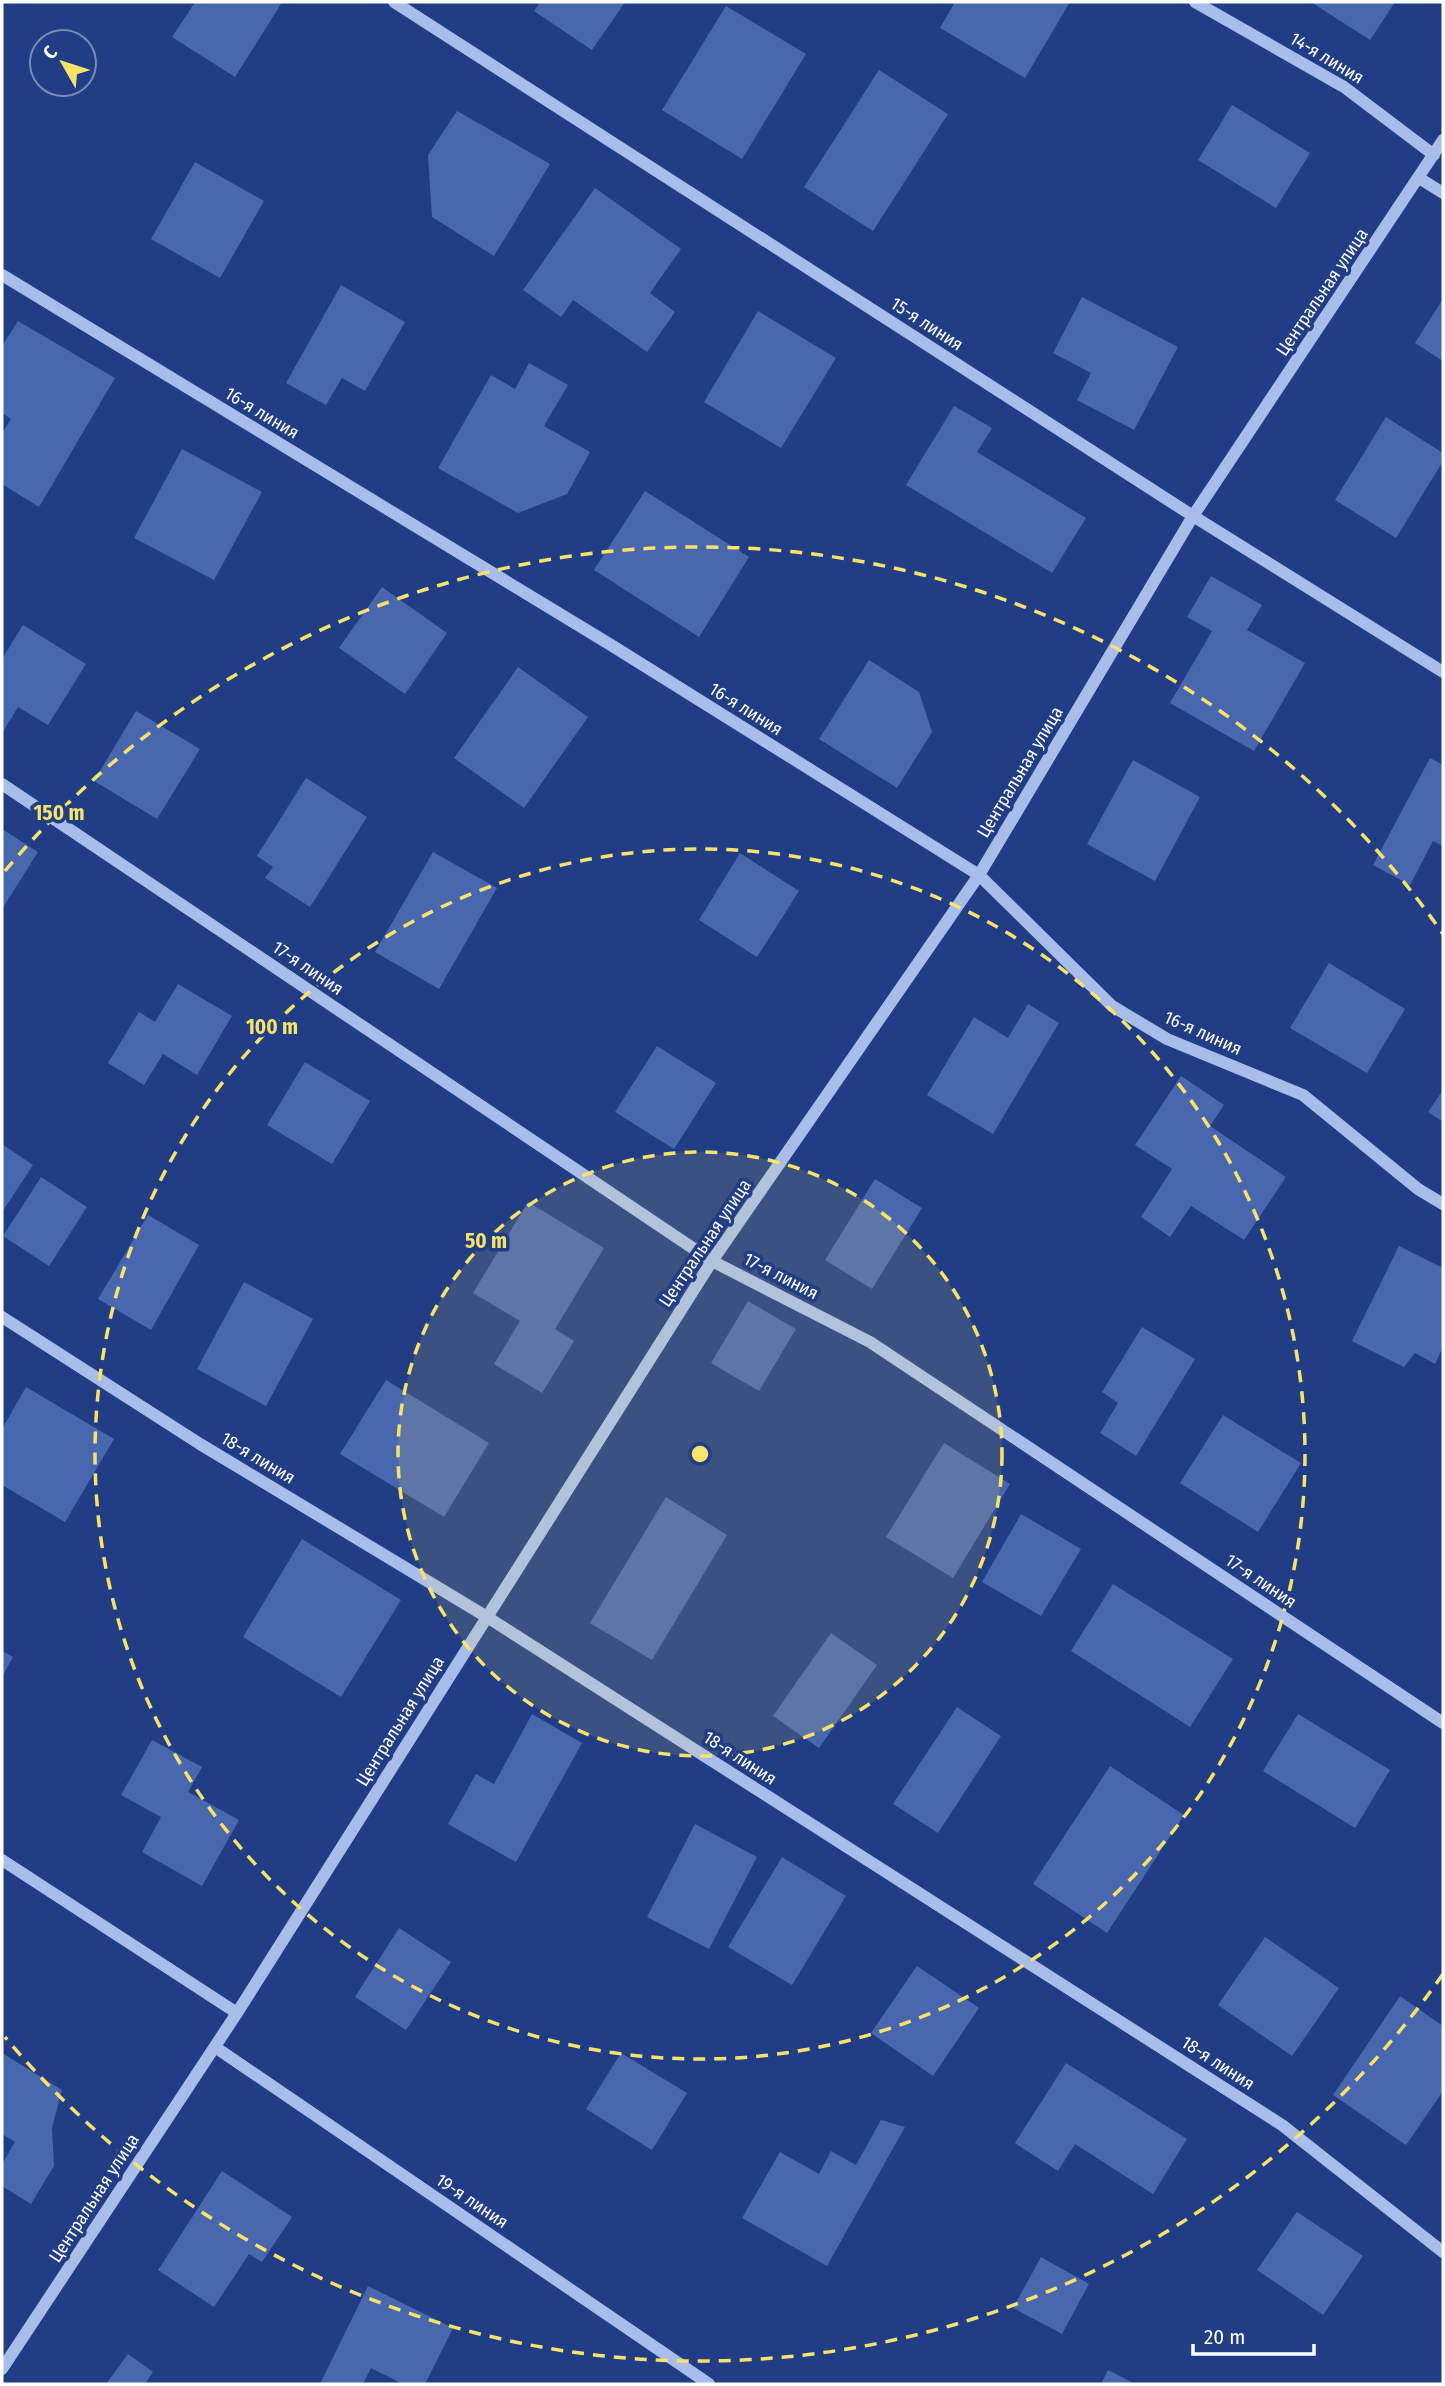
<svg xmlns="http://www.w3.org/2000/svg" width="1445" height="2386" viewBox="0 0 1445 2386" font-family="'Fira Sans Condensed',sans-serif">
<rect width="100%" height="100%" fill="#203d86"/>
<!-- building -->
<path fill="#4967ae" d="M195,2h83l3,2 -46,73 -63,-40z
M540,2h85l-33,48 -58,-39z
M955,2h115l-45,76 -85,-50z
M1311,2h84l-25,38z
M726,6l80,48 -64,105 -80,-49z
M879,70l69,44 -75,117 -69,-44z
M1232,105l78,48 -34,55 -78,-48z
M457,111l93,53 -56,92 -62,-39 -4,-62z
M195,162l69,39 -44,77 -69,-39z
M595,188l86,61 -31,44 25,19 -28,40 -74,-52 -12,17 -38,-27z
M341,285l64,37 -40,69 -23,-13 -16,27 -40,-22z
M1082,297l96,50 -44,83 -57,-30 14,-27 -38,-20z
M1443,299v62l-28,-18z
M758,311l78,47 -55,90 -77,-46z
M18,321l97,57 -76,129 -37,-23v-51l9,-14 -9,-6v-67z
M529,363l39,22 -24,41 46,26 -23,42 -49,19 -80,-45 53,-93 24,14z
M954,406l38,22 -15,24 109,66 -34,55 -146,-88z
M1386,417l57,36v8l-47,77 -61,-38z
M182,449l80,43 -48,88 -80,-42z
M645,491l104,66 -50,80 -105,-67z
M1211,576l51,29 -15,25 58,33 -51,88 -84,-48 42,-72 -25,-14z
M382,587l65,46 -42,61 -66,-46z
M23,625l63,39 -38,61 -30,-18 -16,26v-74z
M869,660l50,32 13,40 -35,56 -78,-49z
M518,667l70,50 -64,91 -70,-50z
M136,711l64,38 -43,70 -63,-38z
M1430,758l13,7v81l-10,-5 -23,44 -37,-20z
M1133,760l67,37 -45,84 -68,-37z
M306,778l61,39 -57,90 -45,-29 8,-11 -16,-11z
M2,829l36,23 -36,57z
M433,852l64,36 -58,101 -64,-37z
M740,853l59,38 -42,66 -58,-37z
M1329,963l76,46 -38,64 -77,-45z
M178,984l54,32 -35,59 -34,-21 -19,31 -36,-22 31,-51 16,10z
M1028,1004l31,19 -66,111 -66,-39 47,-78 34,21z
M657,1046l59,37 -42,66 -59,-37z
M305,1062l65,39 -38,63 -65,-39z
M1181,1076l43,29 -14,21 76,51 -42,63 -53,-34 -21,31 -29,-20 31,-48 -37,-24z
M1443,1090v32l-15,-10z
M2,1144l31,21 -31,47z
M41,1177l46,30 -38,59 -46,-30z
M875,1179l47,29 -50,81 -47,-29z
M528,1202l76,46 -49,81 19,12 -32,52 -48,-29 26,-43 -47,-28z
M148,1215l51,30 -48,85 -53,-31z
M1399,1246l44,22v79l-8,17 -20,-11 -11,14 -52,-26z
M244,1282l69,37 -47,87 -69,-37z
M748,1301l48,28 -37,62 -48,-28z
M1142,1327l53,32 -59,97 -36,-23 18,-30 -16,-11z
M386,1380l103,63 -45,74 -104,-63z
M26,1387l88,52 -49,83 -63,-37v-56z
M1223,1415l78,48 -43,69 -78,-49z
M944,1443l66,41 -57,94 -67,-41z
M666,1497l61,38 -75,125 -62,-37z
M1021,1514l60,35 -40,67 -59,-34z
M302,1539l99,61 -60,97 -98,-60z
M1113,1584l120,75 -43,68 -119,-76z
M831,1633l46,32 -58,83 -46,-32z
M2,1651l11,6 -11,20z
M957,1707l44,29 -63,97 -45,-29z
M532,1714l50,29 -66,119 -68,-38 28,-50 18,10z
M1298,1714l92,56 -35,58 -92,-57z
M152,1740l50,27 -14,25 51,28 -37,66 -60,-34 19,-35 -40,-22z
M1110,1766l74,49 -77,118 -74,-49z
M695,1824l62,33 -48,92 -62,-32z
M782,1857l64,39 -54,89 -64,-38z
M399,1928l52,34 -45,68 -51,-33z
M1265,1937l74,51 -47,68 -74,-51z
M917,1966l62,42 -46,68 -62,-43z
M1400,1996l43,30v65l-37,54 -73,-50z
M2,2053l60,37 -10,38 2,38 -23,38 -29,-18v-22l13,-22 -13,-8z
M621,2053l66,40 -35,57 -66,-41z
M1066,2063l121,76 -34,55 -78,-50 -17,27 -43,-28z
M881,2120l24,7 -78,139 -85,-48 38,-66 39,22 12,-23 25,14z
M222,2171l70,46 -30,45 -13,-8 -35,53 -56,-37z
M1297,2212l66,44 -40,59 -66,-45z
M1041,2257l48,27 -27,50 -49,-26z
M368,2286l85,42 -28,56h-22l-32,-16 -8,16h-43z
M128,2354l25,18 -8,12h-39z
M1108,2370l27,14h-34z"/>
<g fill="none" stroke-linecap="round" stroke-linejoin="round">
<!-- minor -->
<path stroke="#a9bdea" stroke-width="12" d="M394,2l799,514 250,156
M1195,2l149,85 90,68
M1419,178l24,15
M2,275l609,370 368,230 133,131 55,33 136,56 115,94 25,15
M2,784l710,477 158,81 573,381
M2,1317l198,127 287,173 795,508 161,127
M2,1860l235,153
M215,2047l494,337
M2,2369l235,-356 475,-752 267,-386 214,-359 250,-376"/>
</g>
<!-- distance rings -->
<circle cx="700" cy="1454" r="302" fill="#f7e36a" fill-opacity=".12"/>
<g fill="none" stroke="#f7e36a" stroke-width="3.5" stroke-dasharray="12 9">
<circle cx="700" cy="1454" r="302"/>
<circle cx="700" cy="1454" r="605"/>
<path d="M1443 1974A907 907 0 0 1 5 2037M5 871A907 907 0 0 1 1443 934"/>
</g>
<g text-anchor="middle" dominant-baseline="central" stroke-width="7" stroke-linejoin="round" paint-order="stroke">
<!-- street labels -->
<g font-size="18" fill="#fff" stroke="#203d86">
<text transform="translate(1327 58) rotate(31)">14-я линия</text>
<text transform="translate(1322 292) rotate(-56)">Центральная улица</text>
<text transform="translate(927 324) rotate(33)">15-я линия</text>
<text transform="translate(262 413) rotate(31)">16-я линия</text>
<text transform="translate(746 709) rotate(32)">16-я линия</text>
<text transform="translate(1020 772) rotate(-59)">Центральная улица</text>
<text transform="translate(308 968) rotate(34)">17-я линия</text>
<text transform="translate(1203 1033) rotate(24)">16-я линия</text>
<text transform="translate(705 1243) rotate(-56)">Центральная улица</text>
<text transform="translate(781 1276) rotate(27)">17-я линия</text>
<text transform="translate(258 1458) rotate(31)">18-я линия</text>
<text transform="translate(1261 1581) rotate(34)">17-я линия</text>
<text transform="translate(400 1721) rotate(-58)">Центральная улица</text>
<text transform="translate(740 1758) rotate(33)">18-я линия</text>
<text transform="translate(1218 2063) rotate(33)">18-я линия</text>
<text transform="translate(94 2198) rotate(-57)">Центральная улица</text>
<text transform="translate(472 2201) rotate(34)">19-я линия</text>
</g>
</g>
<circle cx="700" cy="1454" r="10" fill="#f7e36a" stroke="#203d86" stroke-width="3.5"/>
<g font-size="21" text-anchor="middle" font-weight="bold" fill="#f7e36a" stroke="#203d86" stroke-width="7" stroke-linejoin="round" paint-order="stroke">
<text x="59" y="820">150 m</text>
<text x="272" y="1034">100 m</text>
<text x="486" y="1248">50 m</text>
</g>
<!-- border -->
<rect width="1445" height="2386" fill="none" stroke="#ffffff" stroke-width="7"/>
<!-- north arrow -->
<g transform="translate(63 63) rotate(309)"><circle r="33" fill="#203d86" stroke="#798bb6" stroke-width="2"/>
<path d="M0-5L12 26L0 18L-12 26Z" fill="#f7e36a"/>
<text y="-10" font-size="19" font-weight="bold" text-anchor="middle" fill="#ffffff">С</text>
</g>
<!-- scale -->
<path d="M1193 2344v10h121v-10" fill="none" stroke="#ffffff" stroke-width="3.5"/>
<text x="1204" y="2344" font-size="21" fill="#ffffff" stroke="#203d86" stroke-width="5" paint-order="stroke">20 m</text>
</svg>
